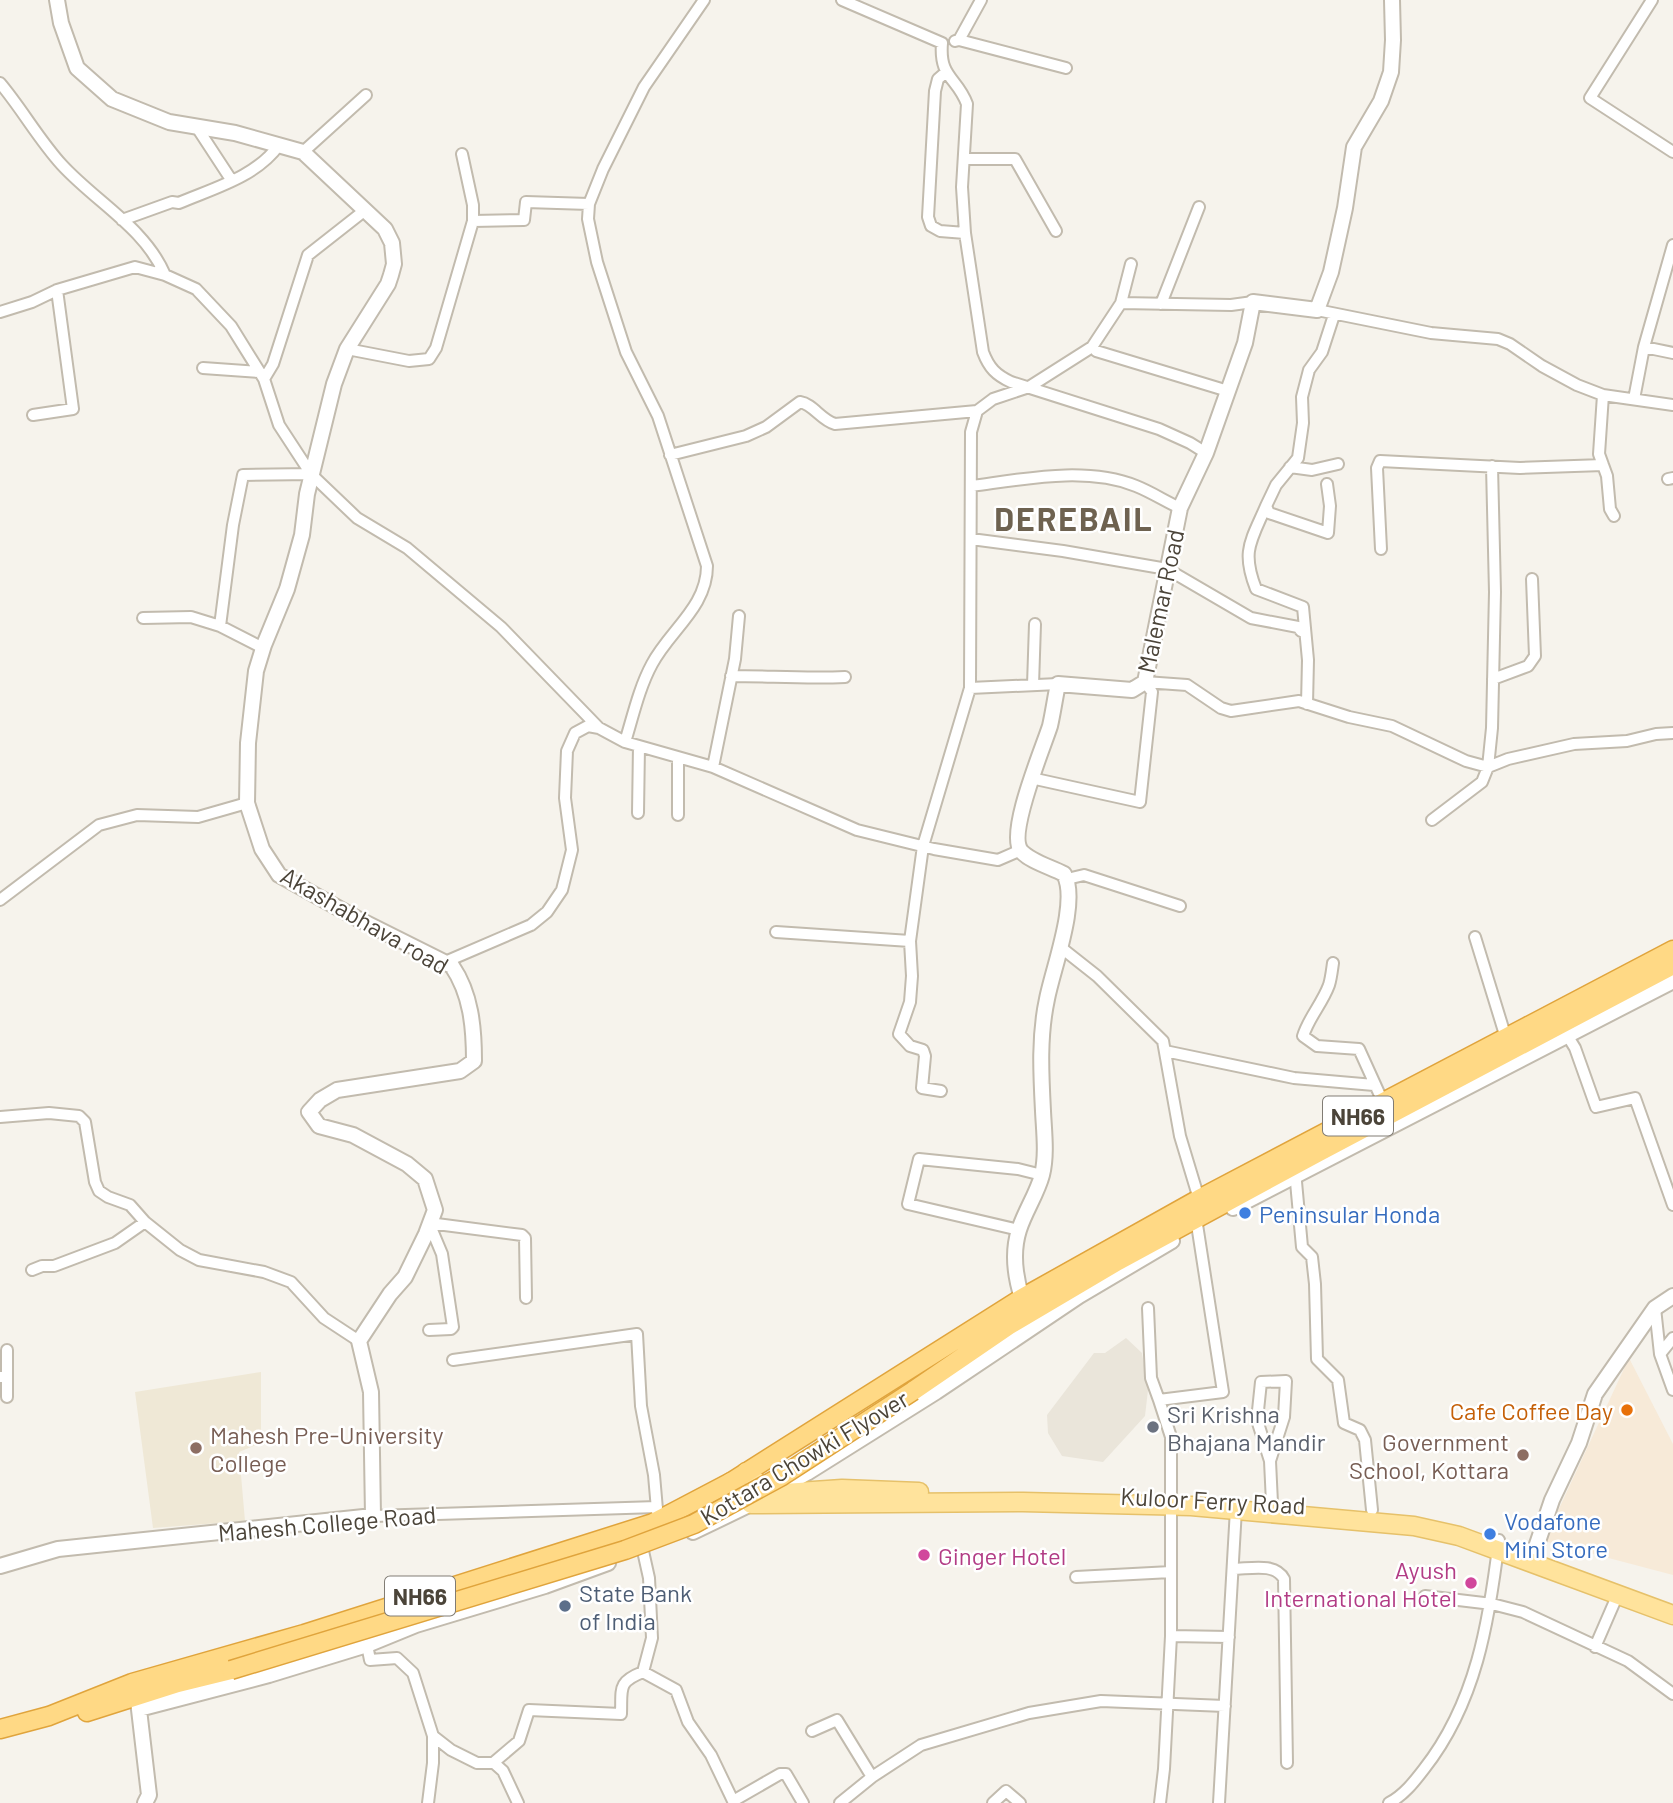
<svg xmlns="http://www.w3.org/2000/svg" width="1673" height="1803" viewBox="0 0 1673 1803" font-family="Barlow,sans-serif">
<rect width="100%" height="100%" fill="#f6f3ec"/>
<!-- residential -->
<path fill="#eae5da" d="M1126,1338l16,15 6,37 -3,26 -42,46 -41,-6 -14,-23 -1,-18 47,-62h11z"/>
<!-- commercial -->
<path fill="#f7ead8" d="M1629,1358l44,86v131l-129,-34z"/>
<!-- education -->
<path fill="#efe8d6" d="M261,1372v71l-22,9 6,69 -92,7 -18,-136z"/>
<g fill="none" stroke-linecap="round" stroke-linejoin="round">
<defs>
<path id="minor" d="M842,0l100,43c-3,35 15,34 25,61l-5,83 3,46 18,119c6,16 13,23 28,30l148,47 31,14 16,10
M1652,0l-62,98 83,54
M959,40l107,28
M955,41l4,-1 22,-40
M945,73l-7,6 -3,12 -7,126 3,9 9,5 25,2
M0,83c22,26 39,57 62,82 34,37 83,63 103,110
M196,126l36,55
M303,152l63,-57
M964,159h51l41,72
M122,220l50,-18 7,1c35,-15 77,-26 100,-58
M473,221l51,-1 2,-18 63,2
M1673,245l-29,102 29,6
M1121,303l110,2 22,-3
M1161,304l38,-97
M1317,310l114,23 67,6 12,5 32,22 35,19 26,10 70,10
M0,312l32,-10 25,-12 78,-23 30,8 31,14 35,37 33,53 15,46 32,49 46,44 50,30 94,79 98,101
M347,349l62,12 20,-2 7,-11 37,-127v-16l-11,-51
M1096,351l132,40
M203,368l56,4
M264,379l9,-15 35,-109 56,-44
M1603,395l-4,59 8,22 3,33 4,7
M1634,399l10,-52
M33,415l40,-6 -16,-119
M670,455l76,-19 20,-9 34,-25c13,2 21,18 35,22l142,-13
M1290,467l22,3 26,-6
M1668,479l5,-1
M1327,484l3,22 -2,27 -59,-20 -3,-7 10,-21 22,-27 5,-35 -1,-26 7,-27 13,-18 12,-37
M972,486c52,-7 114,-20 164,0 15,6 29,15 44,22
M1266,506c-15,35 -25,45 -10,83l47,18 5,53 -1,44
M971,539l92,12 104,18 84,49 47,9 3,4
M1381,549l-4,-81 3,-7 140,7 83,-3
M143,618l48,-1 29,9 43,22
M220,626l13,-101 10,-50 68,-1
M731,676c38,0 76,3 114,1
M1493,679l35,-13 7,-10 -3,-77
M1145,682l42,3 34,23 10,3 68,-10 50,16 43,9 74,35 22,6 20,-8 66,-15 53,-3 29,-7 17,-1
M1058,684l-88,4 1,-256 6,-21 16,-12 36,-12 63,-40 29,-44 10,-39
M1033,685l2,-61
M625,742c8,-26 14,-54 27,-78 18,-34 55,-57 55,-98l-49,-150 -32,-64 -29,-90 -9,-43 1,-15 14,-35 41,-82 60,-87
M713,767l22,-108 4,-43
M1031,778l109,24 12,-110 -7,-10
M638,813l1,-67
M678,815v-57
M1432,820l50,-38 6,-15 4,-39 3,-136 -3,-126
M1067,879l17,-4 96,31
M0,900l99,-75 38,-10 61,2 49,-14
M776,932l134,9
M1475,937l31,101
M1059,946l38,30 66,65 17,95 19,63
M445,962l86,-37 16,-13 15,-22 10,-40 -7,-52 2,-47 8,-18 13,-7 11,2 26,14 88,25 144,63 77,19 64,11 23,-10
M1333,963c-1,7 -2,16 -4,22 -7,19 -20,32 -26,51l14,10 42,3 24,53
M1567,1035l8,13 21,59 39,-9 38,107
M1165,1051l129,27 80,7
M941,1091l-19,-3 3,-32 -2,-6 -13,-4 -11,-12 11,-32 2,-26 -2,-35 13,-95 47,-158
M0,1117l49,-4 30,3 6,6 10,60 4,9 9,6 22,8 15,17
M1295,1171l7,76 10,10 3,27 2,75 21,21 6,43 16,7 5,10 7,70
M429,1223l93,12 3,3 1,60
M1019,1230l-111,-26 11,-45 99,10 24,6
M32,1270l10,-4h12l61,-23 30,-21 35,28 19,10 65,12 27,10 33,36 35,23
M1148,1308l3,70 8,22
M1655,1308l5,46 13,36
M429,1330l22,-1 2,-2 -11,-73 -13,-31
M1660,1354l13,-16
M453,1360l184,-26 4,72 13,69 4,46
M0,1377h7v20
M7,1377v-27
M1270,1461l14,-44 2,-36 -25,1 -4,38 13,41 2,42
M373,1516l284,-9
M643,1551l6,27 3,60 -9,34
M1233,1569c16,0 42,-7 51,10l3,184
M1076,1577l95,-5
M1425,1596l67,8 31,8 105,49 45,33
M1171,1636l58,1
M367,1645l3,15 27,-2 16,15 20,63 18,14 26,13h17l9,8 15,32
M1595,1647l23,-53
M812,1731l25,-11 35,57
M493,1763l26,-22 10,-31 92,4c1,-25 -4,-32 22,-42l33,18 12,32 23,33 23,48
M733,1801l47,-27h6l17,29
M428,1803l5,-40v-27
M840,1803l32,-26 49,-32 108,-32 72,-12 124,5
M993,1803l13,-12 14,12
M1160,1803l4,-34 7,-133v-199l-12,-37 64,-8 -27,-174
M1219,1803l17,-294
M1389,1803c15,-8 25,-21 35,-34 52,-66 65,-147 75,-229"/>
<path id="tertiary" d="M1233,1208l440,-227
M1022,1298c-7,-22 -10,-46 -3,-68 6,-19 18,-36 23,-55 5,-20 2,-43 1,-64 -2,-38 -4,-75 4,-112 6,-31 32,-98 17,-125 -13,-7 -33,-12 -43,-23 -14,-18 22,-103 29,-125 3,-13 5,-28 8,-42l74,6 13,-8 35,-174 26,-55 39,-110 8,-41 64,8 14,-38 14,-64 9,-61 27,-46 10,-29 2,-32 -1,-40
M693,1532l58,-28 56,-31 129,-81 143,-96 93,-55
M1531,1562l21,-62 27,-57 16,-49 60,-86 18,-12
M0,1566l58,-17 315,-33 -2,-124 -12,-51 31,-47 15,-17 21,-43 9,-24 -10,-31 -18,-15 -54,-29 -34,-9 -10,-14 11,-12 17,-10 123,-19 14,-10c0,-34 -3,-67 -22,-95l-94,-47 -79,-44 -17,-26 -15,-46 1,-60 8,-72 8,-26 23,-56 15,-54 5,-41 27,-110 13,-35 41,-65 3,-9 3,-11 -2,-21 -7,-14 -82,-77 -68,-19 -66,-11 -57,-23 -35,-31 -16,-45 -4,-23
M138,1701l11,94 -4,8
M139,1709l130,-34 98,-30 49,-20 129,-39 63,-23"/>
<path id="primary" d="M746,1472l24,22 72,-5 77,3
M731,1482l20,22 272,-2 168,4 223,20 45,10 214,79"/>
<path id="trunk" d="M913,1391l95,-65 110,-65 201,-109 354,-187
M87,1712l91,-29 53,-13
M0,1729l49,-13 83,-33 172,-49 349,-111 78,-41 291,-184 177,-99 474,-249"/>
</defs>
<!-- minor casing -->
<use href="#minor" stroke="#c2bbae" stroke-width="14"/>
<!-- tertiary casing -->
<use href="#tertiary" stroke="#c2bbae" stroke-width="18"/>
<!-- primary casing -->
<use href="#primary" stroke="#e6c16a" stroke-width="21"/>
<!-- trunk casing -->
<use href="#trunk" stroke="#e0a43c" stroke-width="21"/>
<!-- minor -->
<use href="#minor" stroke="#fff" stroke-width="10"/>
<!-- tertiary -->
<use href="#tertiary" stroke="#fff" stroke-width="14"/>
<!-- primary -->
<use href="#primary" stroke="#ffe39c" stroke-width="18"/>
<!-- trunk -->
<use href="#trunk" stroke="#ffd985" stroke-width="18"/>
<defs>
<path id="trunk-bridge" d="M231,1670l394,-120 69,-26 88,-48 131,-85"/>
</defs>
<!-- trunk-bridge casing -->
<use href="#trunk-bridge" stroke="#e0a43c" stroke-width="21" stroke-linecap="butt"/>
<!-- trunk-bridge -->
<use href="#trunk-bridge" stroke="#ffd985" stroke-width="18"/>
</g>
<!-- markers -->
<g fill="#3f7fe0" stroke="#fff" stroke-width="2.5">
<circle cx="1245" cy="1213" r="7"/>
<circle cx="1490" cy="1534" r="7"/>
</g>
<circle fill="#e8710a" stroke="#fff" stroke-width="2.5" cx="1627" cy="1410" r="7"/>
<circle fill="#6b7280" stroke="#fff" stroke-width="2.5" cx="1153" cy="1427" r="7"/>
<g fill="#8d6e63" stroke="#fff" stroke-width="2.5">
<circle cx="196" cy="1448" r="7"/>
<circle cx="1523" cy="1455" r="7"/>
</g>
<g fill="#d1479c" stroke="#fff" stroke-width="2.5">
<circle cx="924" cy="1555" r="7"/>
<circle cx="1471" cy="1583" r="7"/>
</g>
<circle fill="#5c6f8a" stroke="#fff" stroke-width="2.5" cx="565" cy="1606" r="7"/>
<g text-anchor="middle" dominant-baseline="central" stroke-width="5" stroke-linejoin="round" paint-order="stroke">
<!-- shield labels -->
<g fill="#fff" stroke="#817c74" stroke-width="2">
<rect x="1323" y="1096.5" width="70" height="39" rx="5"/>
<rect x="385" y="1576.5" width="70" height="39" rx="5"/>
</g>
<g font-size="23" font-weight="bold" fill="#4b4439">
<text x="1358" y="1116">NH66</text>
<text x="420" y="1596">NH66</text>
</g>
<!-- street labels -->
<g font-size="24" fill="#4b4439" stroke="#fff">
<text transform="translate(1160 601) rotate(-78)">Malemar Road</text>
<text transform="translate(365 920) rotate(30)">Akashabhava road</text>
<text transform="translate(804 1457) rotate(-31)">Kottara Chowki Flyover</text>
<text transform="translate(1213 1500) rotate(3)">Kuloor Ferry Road</text>
<text transform="translate(327 1523) rotate(-5)">Mahesh College Road</text>
</g>
<!-- shop labels -->
<g font-size="24" fill="#366cbe" stroke="#fff" text-anchor="start">
<text x="1259" y="1213">Peninsular Honda</text>
<text x="1504" y="1520">Vodafone<tspan x="1504" dy="28">Mini Store</tspan></text>
</g>
<!-- food labels -->
<g font-size="24" fill="#c56008" stroke="#fff" text-anchor="end">
<text x="1613" y="1410">Cafe Coffee Day</text>
</g>
<!-- worship labels -->
<g font-size="24" fill="#5b616d" stroke="#fff" text-anchor="start">
<text x="1167" y="1413">Sri Krishna<tspan x="1167" dy="28">Bhajana Mandir</tspan></text>
</g>
<!-- education labels -->
<g font-size="24" fill="#785e54" stroke="#fff" text-anchor="start">
<text x="210" y="1434">Mahesh Pre-University<tspan x="210" dy="28">College</tspan></text>
<text x="1509" y="1441" text-anchor="end">Government<tspan x="1509" dy="28">School, Kottara</tspan></text>
</g>
<!-- hotel labels -->
<g font-size="24" fill="#b23c85" stroke="#fff" text-anchor="start">
<text x="938" y="1555">Ginger Hotel</text>
<text x="1457" y="1569" text-anchor="end">Ayush<tspan x="1457" dy="28">International Hotel</tspan></text>
</g>
<!-- service labels -->
<g font-size="24" fill="#4e5e75" stroke="#fff" text-anchor="start">
<text x="579" y="1592">State Bank<tspan x="579" dy="28">of India</tspan></text>
</g>
<!-- district labels -->
<g font-size="32" font-weight="bold" letter-spacing="2" fill="#6e6250" stroke="#fff">
<text x="1074" y="518">DEREBAIL</text>
</g>
</g>
</svg>
